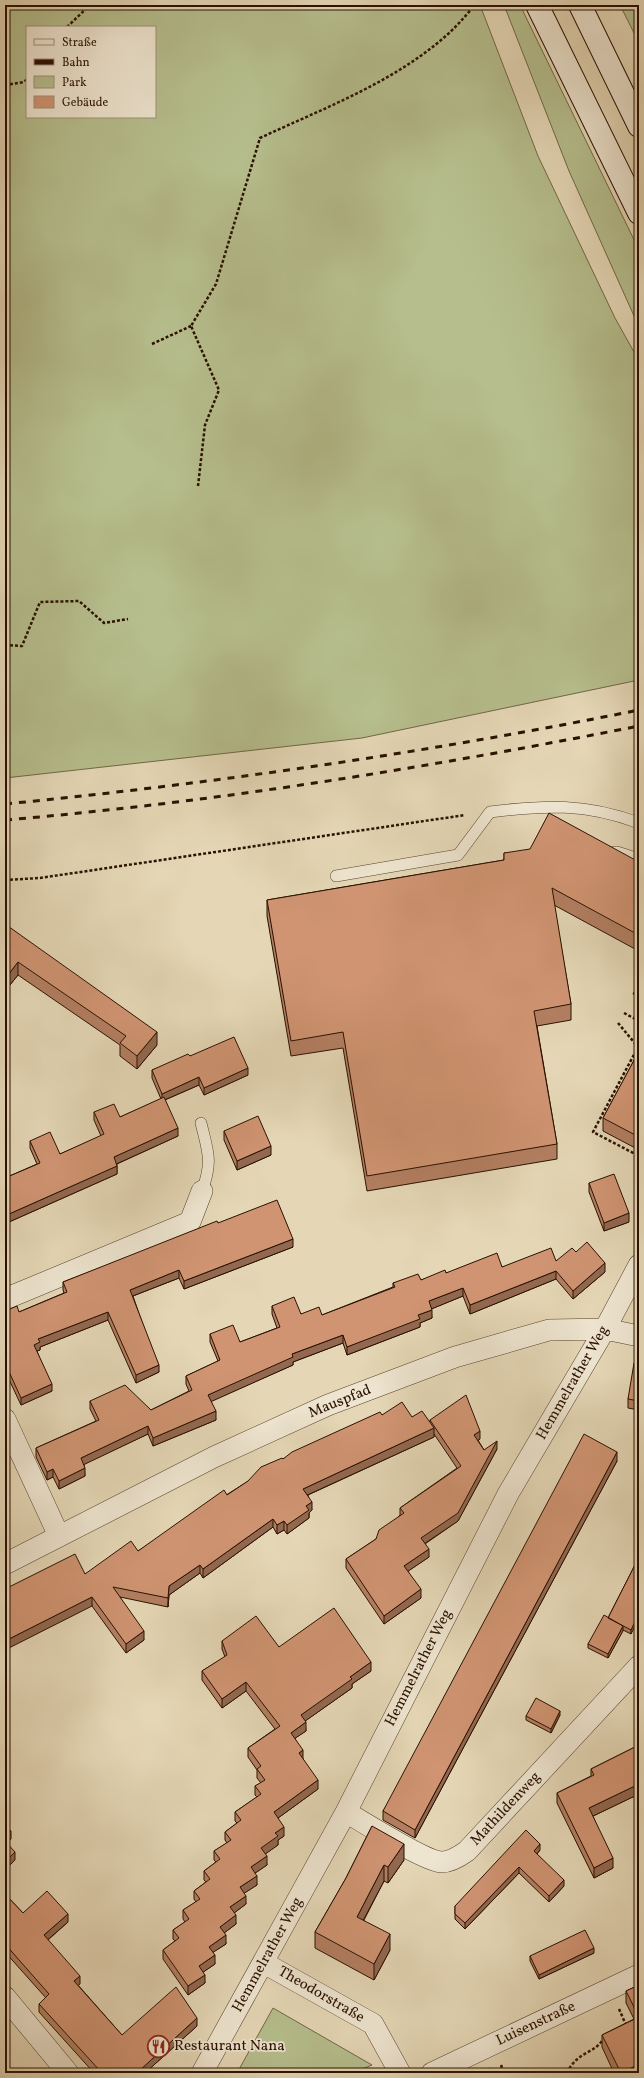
<svg xmlns="http://www.w3.org/2000/svg" width="644" height="2078" viewBox="0 0 644 2078" font-family="Vollkorn,serif">
<rect width="100%" height="100%" fill="#e5d7b6"/>
<filter id="stains"><feTurbulence type="fractalNoise" baseFrequency=".005" numOctaves="4"/><feColorMatrix values="0 0 0 0 .2 0 0 0 0 .09 0 0 0 0 .02 0 0 0 .5 -.17"/></filter>
<radialGradient id="worn" r=".72"><stop offset=".6" stop-color="#630" stop-opacity="0"/><stop offset="1" stop-color="#630" stop-opacity=".3"/></radialGradient>
<!-- green -->
<path fill="#b6be8d" stroke="#706746" fill-rule="evenodd" d="M5,5h475l58,151 77,162 24,43v319l-277,58 -357,40zM27,27h128v90h-128z
M504,5h16l119,245v77l-70,-156z
M620,5h19v38z
M273,2008l99,57 -19,8h-116z"/>
<g fill="none" stroke-linecap="round" stroke-linejoin="round">
<defs>
<path id="service" d="M609,853l8,-1 22,7
M336,876l122,-21 32,-43c55,-7 96,-9 149,11
M201,1123c7,29 12,38 1,68"/>
<path id="minor" d="M5,1299l185,-77 12,-31
M5,1419l54,117
M5,1564l209,-107 114,-52 127,-48 94,-27 56,-1 34,7
M346,1812c17,10 80,50 96,50 9,0 18,-6 25,-11l172,-185
M264,1963l109,61 27,49
M5,1997l63,76
M202,2073l144,-261 162,-318 97,-165 34,-64
M432,2073l207,-98"/>
<path id="secondary" d="M537,5l102,208
M580,5l59,121"/>
</defs>
<!-- service casing -->
<use href="#service" stroke="#58422e" stroke-width="12"/>
<!-- minor casing -->
<use href="#minor" stroke="#58422e" stroke-width="22"/>
<!-- secondary casing -->
<use href="#secondary" stroke="#291000" stroke-width="24"/>
<!-- path -->
<path stroke="#291000" stroke-width="2.5" stroke-dasharray="3 2" stroke-linecap="butt" d="M67,27l23,-22
M5,85l19,-3 3,-3
M152,344l39,-18
M198,486l7,-61 14,-35 -28,-64 25,-42 44,-146c64,-30 135,-56 188,-104 10,-9 18,-19 27,-29
M5,645l17,1 18,-44 39,-1 25,22 24,-4
M5,880l35,-2 425,-63
M633,993l6,3
M624,1013l15,8
M618,1023l20,24 -45,85 46,24
M619,2009l7,16
M501,2065l3,8
M567,2073c10,-22 28,-19 36,-34"/>
<!-- service -->
<use href="#service" stroke="#eee5d0" stroke-width="11"/>
<!-- minor -->
<use href="#minor" stroke="#eee5d0" stroke-width="21"/>
<!-- secondary -->
<use href="#secondary" stroke="#eee5d0" stroke-width="22"/>
<!-- rail -->
<path stroke="#291000" stroke-width="3" stroke-dasharray="7 7" stroke-linecap="butt" d="M5,804c213,-21 425,-52 634,-94
M5,820c213,-18 425,-53 634,-94"/>
</g>
<!-- wall -->
<path fill="#b37f62" stroke="#291000" d="M504,853l135,9v80l-4,7 -81,-44 17,99v16l-34,6 20,118v15l-190,32 -24,-143 -52,8 -24,-140v-16l237,-40z
M5,924l152,121 -20,24 -17,-13v-11l-102,-70 -13,16z
M639,1051v99l-36,-19v-13z
M190,1056l58,19 -44,20 -5,-10 -34,15 13,36 -61,28v10l-108,48 -4,-9v-35l32,-14 -7,-16v-7l30,13 41,-18 -7,-16v-8l26,5 41,-18 -9,-21v-8z
M224,1131l47,24 -34,15 -13,-30z
M589,1183l40,39 -25,9 -15,-39z
M218,1223l75,24 -109,42 -5,-11 -46,18 26,76 -23,11 -28,-63 -68,27v3l-3,1 15,40 -31,14 -16,-34v-60l14,1 45,-19 -1,-3v-8z
M576,1252l29,20 -32,27 -17,-20 -86,35 -7,-18 -32,13 1,9 -12,5v4l-73,28 -4,-12 -50,19v3l-82,36 5,19 -63,26 -5,-12 -64,30 1,12 -26,13 -6,-12 -6,3 -11,-23v-9l60,-27 -6,-12v-8l61,9 38,-19 -3,-7v-8l32,-15 -8,-19v-8l30,8 37,-14 -5,-14v-8l29,8 21,1 71,-28v-4l28,-3 25,-7 110,-12z
M639,1364v46l-11,-2v-9z
M382,1415l30,2 18,5v-2l50,19 -2,1 6,10 13,-1 -39,72 -33,23 4,13 -21,14 13,27 -37,26 -38,-56v-9l30,-20 24,-24v-7l57,-40 -23,-34v3l-126,58 4,15 -3,3v5l-22,16 -3,-4 -7,4 -4,-7 -70,51 -3,-5 -31,22 -1,12 -48,-10 24,43 -18,13 -34,-47 -7,-32 53,-23 145,-92z
M617,1461l-202,377 -32,-18v-9z
M639,1557l-8,77 -8,-4 -15,28 -20,-10v-4l20,-26z
M222,1641l57,6 92,24 -19,13v4l-47,33 1,10 -11,7 8,21 15,30 -40,29 6,18 -6,4v5l-13,9 2,11 -12,8 2,12 -13,8 2,11 -12,9 2,11 -12,9 2,11 -13,8 2,12 -12,8 2,11 -17,12 -25,-36v-9l12,-9 -2,-2v-9l12,-8 -2,-3v-9l13,-8 -2,-3v-8l12,-9 -2,-2v-9l12,-9 -2,-2v-9l13,-8 -2,-3v-8l12,-9 -2,-2v-9l22,-15 -2,-2v-9l6,-3 -4,-5v-8l-9,-13v-9l27,-19 -29,-38 -24,17 -20,-28v-9l23,-14 -3,-8z
M560,1715l-9,18 -25,-13v-4z
M639,1745v49l-46,22 20,52 -19,10 -37,-75v-10l34,-17v-7z
M372,1826l32,34 -16,23 -4,-2 -20,39 26,30 -16,30 -59,-32v-16l31,-54z
M540,1850l-3,4 27,32 -15,16 -30,-29 -54,56 -10,-10v-13z
M5,1894l18,19 45,9 -20,18 32,44 -2,1 44,50 75,-9 -52,47h-51l-55,-61v-8l7,-6 -41,-46z
M594,1953l-55,26 -9,-18v-5z
M639,1985v88h-25l-12,-26v-12l32,-16 -8,-16v-12z"/>
<!-- shaded-wall -->
<path fill="#926850" stroke="#291000" d="M639,926v16l-4,7v-16z
M18,962v13l-13,16v-12z
M157,1032v13l-20,24v-13z
M248,1068v7l-44,20v-7z
M199,1077v8l-37,16v-7z
M178,1128v8l-64,29v-8z
M271,1146v9l-34,15v-9z
M117,1166v8l-108,48v-8z
M629,1213v9l-25,9v-8z
M293,1239v8l-109,42v-8z
M605,1263v9l-32,27v-8z
M179,1270v8l-49,19v-7z
M556,1271v8l-86,35v-9z
M463,1288v8l-34,14v-9z
M432,1310v8l-12,5v4l-73,28v-8l71,-32z
M108,1312v8l-68,27v3l-6,2v-7l4,-6z
M343,1335v8l-50,19v3l-85,38v-8l84,-41z
M159,1365v7l-23,11v-8z
M52,1384v7l-31,14v-7z
M216,1411v9l-63,26v-8z
M148,1426v8l-67,32v-8z
M434,1428v9l-131,60v-8z
M480,1431v8l-6,4v-8z
M497,1441v8l-39,72 -37,25v-8z
M617,1452v9l-202,377v-8z
M85,1468v8l-26,13v-8z
M53,1469v8l-6,3v-8z
M312,1502v8l-3,3v5l-22,16v-9l19,-19z
M273,1519v8l-70,51v-9z
M284,1521v9l-7,4v-9z
M429,1549v8l-25,17v-8z
M200,1565v8l-31,22 -1,12v-9l1,-12z
M421,1589v9l-37,26v-8z
M92,1597v9l-87,44v-9z
M639,1614v5l-8,15v-4z
M623,1626v5l-15,27v-4z
M144,1631v9l-18,13v-9z
M371,1662v9l-19,13v4l-51,36v-9l49,-38z
M246,1682v9l-24,17v-9z
M560,1711v4l-9,18v-4z
M306,1722v9l-15,10v-8z
M303,1750v9l-4,3v-9z
M318,1780v9l-44,32v-9z
M639,1784v10l-50,24v-10z
M284,1827v9l-6,4v5l-17,12v-9l14,-15z
M11,1831v8l-6,5v-8z
M404,1844v16l-16,23v-16z
M540,1844v6l-6,7v-6z
M15,1852v8l-10,10v-8z
M267,1856v9l-16,11v-9z
M613,1858v10l-19,10v-10z
M384,1865v16l-27,51v-15z
M519,1867v6l-54,56v-6z
M257,1876v9l-17,11v-9z
M564,1880v6l-15,16v-6z
M246,1896v8l-16,12v-9z
M68,1914v8l-24,21v-8z
M236,1915v9l-16,12v-9z
M390,1934v16l-16,30v-16z
M226,1935v9l-17,11v-8z
M594,1948v5l-55,26v-4z
M215,1955v9l-16,11v-9z
M205,1975v8l-17,12v-9z
M80,1976v8l-6,5v-8z
M197,2018v8l-52,47h-6v-2z
M639,2064v9h-18z"/>
<!-- building -->
<path fill="#d09472" stroke="#291000" d="M549,813l90,49v64l-4,7 -83,-45 19,116 -37,7 23,133 -190,32 -24,-144 -52,9 -24,-141 237,-40v-7l26,-4z
M5,924l152,108 -20,24 -17,-13 6,-7 -108,-74 -13,17z
M234,1037l14,31 -44,20 -5,-11 -37,17 -10,-24 36,-16 2,2z
M639,1051v86l-36,-19z
M164,1097l14,31 -64,29 3,9 -108,48 -4,-9v-27l35,-15 -10,-22 20,-9 10,22 44,-20 -10,-22 20,-8 6,13z
M258,1116l13,30 -34,15 -13,-30z
M614,1174l15,39 -25,10 -15,-40z
M277,1200l16,39 -109,42 -5,-11 -49,20 29,75 -23,10 -28,-63 -70,27 2,3 -6,3 18,39 -31,14 -16,-35v-52l12,-5 2,6 48,-20 -4,-10 154,-61 1,2z
M587,1242l18,21 -32,28 -17,-20 -86,34 -7,-17 -34,13 3,9 -14,5 2,4 -73,28 -4,-12 -51,19 1,3 -85,38 8,16 -63,27 -5,-12 -67,32 4,10 -26,13 -6,-12 -6,3 -11,-24 63,-28 -9,-19 35,-16 26,25 41,-20 -6,-14 34,-16 -10,-26 23,-9 7,17 40,-15 -8,-21 22,-9 7,17 18,-7 3,8 73,-28 -2,-4 25,-9 3,6 24,-10 1,3 51,-20 5,14 49,-19 5,13 16,-13 4,4z
M634,1363l5,1v37l-11,-2z
M466,1395l14,36 -6,4 10,15 13,-9 -39,72 -37,25 8,11 -25,17 17,23 -37,27 -38,-57 30,-20 3,-9 25,-17 -4,-5 61,-42 -31,-46z
M402,1402l10,15 10,-6 12,17 -131,61 9,13 -6,4 3,4 -22,15 -3,-4 -7,4 -4,-6 -70,50 -3,-4 -31,21 -1,12 -55,-11 31,44 -18,13 -34,-47 -87,44v-52l70,-35 10,20 46,-33 7,10 86,-61 3,5 21,-14 13,-14 21,-9 1,1 9,-7 88,-40 2,3z
M584,1434l33,18 -202,378 -32,-19z
M639,1557v57l-8,16 -23,-12z
M334,1608l37,54 -21,15 2,2 -51,36 5,7 -15,11 12,17 -4,3 19,27 -44,32 10,15 -9,6 3,3 -17,12 6,8 -16,11 6,9 -17,11 6,9 -16,11 6,8 -16,12 6,8 -17,12 6,8 -16,11 6,9 -17,11 -25,-36 16,-12 -6,-8 16,-11 -6,-9 17,-11 -6,-8 16,-12 -6,-8 16,-12 -6,-8 17,-11 -6,-8 16,-12 -6,-8 26,-18 -6,-8 10,-6 -8,-11 4,-3 -13,-18 32,-22 -34,-44 -24,17 -20,-28 25,-16 -5,-14 34,-25 23,31z
M604,1615l19,11 -15,28 -20,-10z
M536,1698l24,13 -9,18 -25,-13z
M639,1745v39l-50,24 24,50 -19,10 -37,-75 37,-18 -3,-6z
M5,1825l6,6 -6,5z
M372,1826l32,18 -16,23 -4,-2 -27,52 33,17 -16,30 -59,-32 31,-54z
M526,1830l14,14 -6,7 30,29 -15,16 -30,-29 -54,56 -10,-9v-8z
M5,1841l10,11 -10,10z
M47,1891l21,23 -24,21 36,41 -6,5 48,54 54,-48 21,31 -58,53 2,2h-39l-63,-69 10,-10 -44,-50v-50l18,19z
M585,1930l9,18 -55,27 -9,-19z
M639,1985v32l-13,-26z
M639,2017v47l-18,9 -19,-38z
M490,2068l3,5h-14z"/>
<!-- icons -->
<defs>
<symbol id="restaurant-ring" viewBox="-11 -11 22 22"><circle r="9.5" fill="#eee5d0" stroke="#8f2418" stroke-width="1.5"/><path d="M-5-6h1v4h1v-4h1v4h1v-4h1v5L-1.5 .5V6h-2V.5L-5-1ZM5-6V6H3V1.5H1.5Q1.5-4 5-6Z" fill="#8f2418"/></symbol>
</defs>
<g fill-rule="evenodd">
<use href="#restaurant-ring" x="146" y="2034" width="25" height="25"/>
</g>
<g text-anchor="middle" dominant-baseline="central" stroke-width="3.5" stroke-linejoin="round" paint-order="stroke">
<!-- street labels -->
<g font-size="15" fill="#291000" stroke="#eee5d0">
<text transform="translate(573 1383) rotate(-60)">Hemmelrather Weg</text>
<text transform="translate(340 1402) rotate(-22)">Mauspfad</text>
<text transform="translate(419 1668) rotate(-63)">Hemmelrather Weg</text>
<text transform="translate(506 1809) rotate(-47)">Mathildenweg</text>
<text transform="translate(268 1955) rotate(-61)">Hemmelrather Weg</text>
<text transform="translate(321 1995) rotate(30)">Theodorstraße</text>
<text transform="translate(536 2024) rotate(-25)">Luisenstraße</text>
</g>
<!-- poi labels -->
<g font-size="15" fill="#291000" stroke="#eee5d0" text-anchor="start">
<text x="174" y="2046">Restaurant Nana</text>
</g>
</g>
<!-- margin -->
<rect width="644" height="2078" fill="none" stroke="#e5d7b6" stroke-width="20"/>
<rect x="6" y="6" width="632" height="2066" fill="none" stroke="#291000" stroke-width="2"/>
<rect x="10" y="10" width="624" height="2058" fill="none" stroke="#291000"/>
<!-- legend -->
<rect x="26" y="26" width="130" height="92" fill="#eee5d0" stroke="#9f907d"/>
<rect x="34" y="39" width="20" height="6" fill="#eee5d0" stroke="#9f907d"/>
<text x="62" y="46" font-size="12" fill="#291000">Straße</text>
<rect x="34" y="59" width="20" height="6" fill="#291000" stroke="#9f907d"/>
<text x="62" y="66" font-size="12" fill="#291000">Bahn</text>
<rect x="34" y="76" width="20" height="12" fill="#b6be8d" stroke="#9f907d"/>
<text x="62" y="86" font-size="12" fill="#291000">Park</text>
<rect x="34" y="96" width="20" height="12" fill="#d09472" stroke="#9f907d"/>
<text x="62" y="106" font-size="12" fill="#291000">Gebäude</text>
<rect width="100%" height="100%" filter="url(#stains)"/>
<rect width="100%" height="100%" fill="url(#worn)"/>
</svg>
